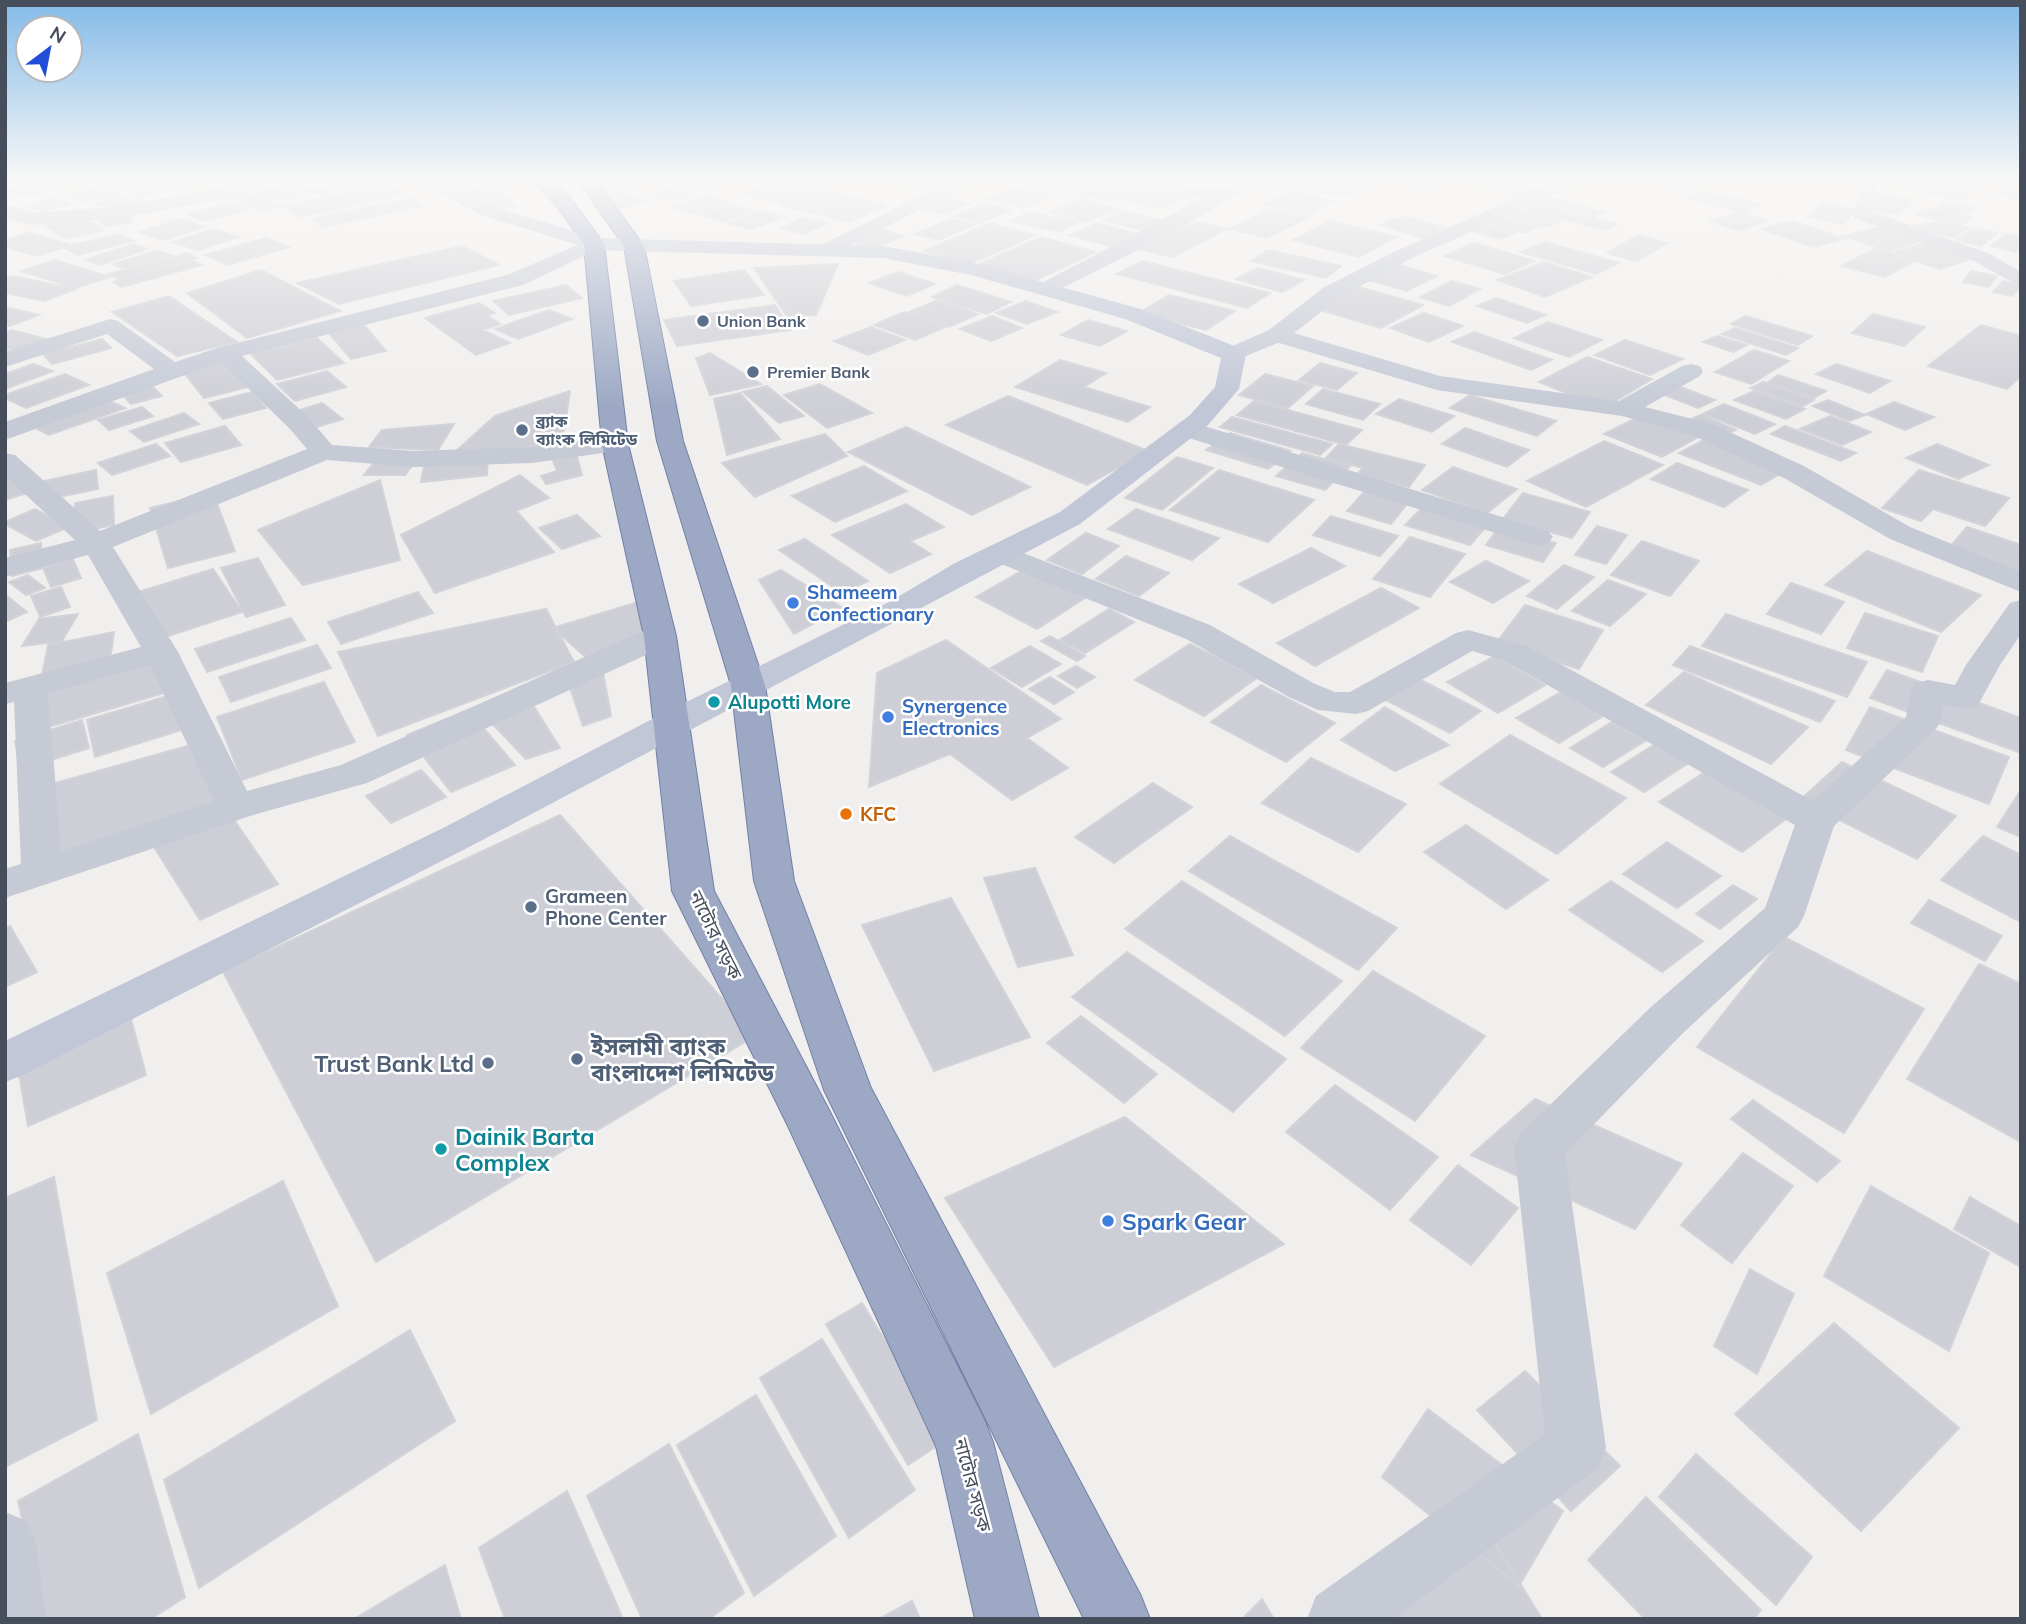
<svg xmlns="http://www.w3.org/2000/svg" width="2026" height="1624" viewBox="0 0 2026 1624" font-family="Mulish,'Noto Sans Bengali',sans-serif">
<rect width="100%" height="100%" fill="#f1efee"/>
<!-- building -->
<path fill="#cecfd6" stroke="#d2d3d9" stroke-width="2" d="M49,180h38l5,2 -22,5z
M147,180l19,11 -29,7 -29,-17z
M154,180h36l7,4 -26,6z
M352,180l20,2 -50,13 -11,-4z
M459,180h27l2,1 -36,8 -10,-5z
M617,180l24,8 -34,11 -8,-11z
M777,180h11l34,8 -38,16 -42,-10z
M878,180h90l-29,13z
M1075,180h57l2,1 -24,9z
M1386,180h54l7,2 -18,9z
M1455,180h49l35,9 -18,8z
M1632,180h70l-22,11z
M1894,180h61l27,6 -24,14 -72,-16z
M40,181l23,7 -34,9 -22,-7z
M690,181l24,6 -39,14 -25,-7z
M292,183l21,7 -22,6 -21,-6z
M385,183l20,10 -104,24 -18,-10z
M499,183l3,12 -32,5 -12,-7z
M1031,183l34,8 -42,17 -35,-9z
M106,184l14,11 -37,7 -12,-8z
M1141,184l49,12 -29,13 -50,-12z
M257,185l33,13 -12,3 -32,-13z
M2000,185l21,3v11l-27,-5z
M241,190l42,16 -19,6 -43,-17z
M822,190l65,15 -38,17 -66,-16z
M1699,190l62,14 -14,9 -63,-15z
M1289,191l44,10 -26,14 -45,-11z
M1876,192l39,8 -16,15 -39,-8z
M630,195l15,7 -28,8 -7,-10z
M706,195l27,8 -35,12 -27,-8z
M940,195l30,9 -28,10 -30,-9z
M507,196l8,11 -23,3 -16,-9z
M121,197l17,5 -25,7 -17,-5z
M1549,197l55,15 -10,4 -56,-15z
M54,198l16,5 -26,8 -17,-5z
M411,198l11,8 -100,21 -10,-8z
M1081,199l38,10 -33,13 -37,-10z
M1946,202l28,6 -9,6 -29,-6z
M231,203l17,7 -44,11 -17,-7z
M987,203l24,7 -32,13 -25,-7z
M1536,203l81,21 -13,6 -82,-22z
M1822,203l34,7 -13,14 -35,-7z
M733,205l20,6 -30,11 -21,-7z
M1925,208l47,9 -8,8 -48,-10z
M124,209l9,13 -27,5 -10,-13z
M1270,209l37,9 -40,20 -37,-9z
M1525,210l37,10 -14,7 -37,-11z
M761,211l22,6 -32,12 -22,-6z
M1121,211l44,10 -18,10 -44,-11z
M1029,212l49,10 -18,10 -49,-11z
M1738,212l30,9 -29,10 -29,-10z
M1403,216l42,12 -22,10 -43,-13z
M1503,216l36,10 -15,7 -36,-10z
M85,217l19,13 -39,9 -19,-13z
M803,218l24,5 -23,11 -24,-6z
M180,219l25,8 -41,13 -25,-8z
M951,219l24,6 -37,15 -24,-6z
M1330,221l66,16 -37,20 -66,-17z
M1792,221l53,18 -32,8 -52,-18z
M1946,221l22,7 -15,10 -40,-12z
M1196,222l31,7 -55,28 -32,-8z
M990,223l45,12 -65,29 -46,-13z
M1098,223l46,13 -28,12 -46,-13z
M1484,223l31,10 -15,6 -32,-9z
M868,226l36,10 -29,12 -36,-10z
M1882,226l43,14 -36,11 -46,-15z
M1973,228l24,5 -16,13 -24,-6z
M213,229l26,8 -41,13 -26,-8z
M29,233l42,12 -34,11 -32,-9v-7z
M120,234l13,7 -56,14 -13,-8z
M2006,234l15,3v9l-6,6 -24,-6z
M1638,235l29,8 -30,18 -30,-8z
M1041,237l55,15 -66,31 -57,-16z
M266,238l23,9 -61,18 -23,-10z
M1545,242l74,21 -23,11 -75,-22z
M1929,242l48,15 -37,12 -48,-16z
M1474,243l60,18 -29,13 -61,-18z
M133,244l15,5 -48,16 -15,-5z
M462,246l37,19 -160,39 -42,-21z
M1876,248l37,14 -28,15 -44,-11z
M1268,250l73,16 -15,12 -75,-17z
M156,251l15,4 -47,14 -11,-5z
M187,253l10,5 -79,21 -10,-5z
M55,260l54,17 -34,11 -54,-17z
M192,260l10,5 -80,22 -9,-5z
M1142,261l128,32 -23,15 -130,-34z
M1544,262l48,15 -47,20 -48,-17z
M838,264l-22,51 -29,1 -33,-48z
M1396,264l41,12 -30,15 -42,-12z
M1258,268l46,12 -22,12 -46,-13z
M261,270l79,41 -93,27 -60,-45z
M744,270l20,25 -73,11 -17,-25z
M1971,271l26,5 -8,11 -26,-5z
M898,272l37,12 -28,12 -38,-13z
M12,276l64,13 -32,12 -39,-8v-15z
M1452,281l28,8 -31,17 -29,-9z
M2003,281l18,4v1l-8,10 -20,-4z
M566,285l16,13 -73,17 -16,-14z
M957,285l54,17 -24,12 -55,-17z
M1359,287l64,18 -42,23 -64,-19z
M1169,295l66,16 -29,19 -67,-17z
M169,296l68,46 -60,14 -65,-44z
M1496,298l50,17 -19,8 -50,-17z
M938,300l40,14 -29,13 -40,-15z
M1026,301l31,11 -30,12 -31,-11z
M479,303l16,10 -8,2 13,9 -17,6 27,13 -34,12 -51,-37z
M775,305l16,25 -114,16 -13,-26z
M5,307l34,8 -29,11 -5,-1z
M549,310l23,9 -54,20 -23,-10z
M904,312l41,15 -30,13 -41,-15z
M1424,313l39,13 -34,16 -39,-14z
M1873,314l52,13 -21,19 -52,-13z
M992,316l30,12 -31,13 -31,-12z
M1745,316l67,20 -14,9 -67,-21z
M1088,320l39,11 -27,15 -39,-11z
M1548,322l54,18 -33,17 -55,-19z
M364,325l22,26 -35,8 -22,-26z
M1981,325l40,11v40l-14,13 -79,-23z
M871,327l34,13 -37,15 -34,-14z
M1735,328l63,20 -12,7 -64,-21z
M11,330l47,12 -28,12 -25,-6v-15z
M1474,332l78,28 -21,10 -79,-28z
M1717,336l30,9 -14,7 -30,-10z
M317,338l27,25 -67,17 -26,-26z
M102,339l9,9 -59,16 -9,-10z
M1625,340l58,19 -33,16 -55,-20z
M1754,350l35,11 -38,23 -36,-12z
M710,353l51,31 -51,11 -14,-37z
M1587,357l65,22 -40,24 -34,-5 -39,-16z
M225,359l23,28 -44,11 -22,-28z
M1060,360l46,13 -22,14 66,20 -22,15 -113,-35z
M1320,363l37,10 -20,17 -38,-10z
M33,364l20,7 -48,18v-15z
M1836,364l54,17 -20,12 -54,-19z
M327,371l19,16 -51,14 -18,-17z
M65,374l24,11 -63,23 -21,-10v-3z
M1265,374l48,12 -25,22 -49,-13z
M1778,375l48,16 -12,7 -47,-15z
M148,382l14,14 -31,8 -13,-14z
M1763,382l51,18 -11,6 -52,-18z
M820,384l52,29 -45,15 -43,-33z
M767,386l37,30 -25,7 -36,-31z
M1678,386l37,14 -17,8 -38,-15z
M1323,389l57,15 -17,16 -57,-16z
M570,391l-8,53 -107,8 40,-36z
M1754,391l51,18 -19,10 -52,-19z
M252,392l14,16 -43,11 -14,-16z
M740,393l40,46 -53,16 -13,-56z
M95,394l30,14 -76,27 -29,-15z
M1470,395l86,26 -19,15 -87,-28z
M1008,396l140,55 -61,34 -141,-60z
M1399,399l55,17 -22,16 -56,-18z
M1828,400l37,15 -16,6 -36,-15z
M1254,401l108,29 -16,15 -109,-30z
M1894,402l40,15 -29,13 -39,-16z
M322,403l21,16 -39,12 -20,-16z
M1724,404l51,20 -20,10 -52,-20z
M142,407l11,9 -44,14 -11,-10z
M1648,412l58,21 -44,24 -58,-23z
M184,413l15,11 -55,18 -14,-11z
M1701,415l35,15 -13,5 -35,-15z
M1830,416l41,16 -29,13 -42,-16z
M1232,417l100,27 -12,11 -100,-28z
M454,424l-16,26 -69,-3 13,-17z
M225,426l16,19 -60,17 -16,-19z
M1785,426l71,27 -15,8 -70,-27z
M906,427l124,60 -58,28 -124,-63z
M1465,428l64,22 -22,17 -65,-23z
M1230,433l61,18 -23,18 -62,-19z
M825,434l22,22 -92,41 -33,-34z
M1709,437l81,31 -29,17 -82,-32z
M1604,441l59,24 -77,42 -59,-26z
M156,444l14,12 -58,19 -14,-12z
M1339,444l86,21 -16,22 -52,-13 6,-6 -37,-10z
M1937,444l52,21 -31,14 -52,-21z
M574,446l8,29 -36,9 -5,-8 16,-5 -8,-20z
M1302,453l48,13 -25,24 -49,-14z
M1177,457l36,11 -51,42 -37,-12z
M488,458l-1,17 -66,7 3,-17z
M375,461l40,1 -10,13h-41z
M1677,463l71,27 -24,17 -73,-28z
M864,466l43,25 -72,31 -43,-26z
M1453,467l64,22 -30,24 -65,-23z
M5,470l25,22 -25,8z
M96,470l2,19 -59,12v-19z
M1219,470l95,30 -46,42 -98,-32z
M1919,470l90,28 -24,28 -52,-17 -12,12 -39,-13z
M520,475l29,23 -33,13 38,41 -119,41 -34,-58z
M380,480l20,80 -97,25 -45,-55z
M1374,481l42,12 -25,31 -44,-13z
M213,493l22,58 -67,17 -18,-60z
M1523,493l67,19 -18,26 -69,-19z
M113,496l1,29 -40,8 1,-30z
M1429,501l63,19 -22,25 -65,-20z
M906,504l38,23 -34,14 21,13 -41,19 -58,-38z
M35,509l34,18 -33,14 -31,-17v-2z
M1136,509l83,29 -27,22 -84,-31z
M577,515l23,21 -38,13 -23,-21z
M1331,516l67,20 -18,20 -67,-21z
M1597,526l30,9 -21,29 -31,-9z
M1499,527l57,16 -13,19 -57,-17z
M1967,527l54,18v28l-73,-24z
M1086,533l33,13 -37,28 -35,-14z
M1410,537l55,17 -35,43 -57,-18z
M805,539l63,42 -26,12 -63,-43z
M1642,541l57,20 -29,35 -59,-21z
M41,543l2,25 -31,8 -2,-26z
M1311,548l34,18 -72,37 -34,-19z
M1867,551l114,44 -40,37 -116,-47z
M1126,556l43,17 -30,23 -43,-17z
M258,558l27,47 -39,12 -25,-49z
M73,559l8,19 -30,9 -8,-19z
M1486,561l43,20 -36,22 -43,-21z
M1564,565l30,12 -37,32 -30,-13z
M213,569l29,43 -80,26 -24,-46z
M1025,569l60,29 -48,31 -61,-32z
M781,570l62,38 -49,26 -35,-54z
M28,575l17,13 -19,7 -17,-13z
M1608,580l38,14 -36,32 -38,-15z
M1791,583l53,19 -23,32 -54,-20z
M61,587l9,20 -30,10 -9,-21z
M1381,588l38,20 -104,58 -38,-23z
M418,592l15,21 -92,31 -13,-22z
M7,596l20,16 -22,10z
M638,602l11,33 -59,26 -37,-33z
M1525,605l78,25 -24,39 -82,-27z
M546,609l28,53 -196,74 -40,-84z
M1109,609l25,13 -49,31 -25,-13z
M1865,613l73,23 -16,36 -75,-24z
M78,614l-16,27 -40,5 17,-27z
M1726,614l141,48 -20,35 -145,-51z
M291,618l14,22 -98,32 -12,-23z
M114,632l-4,29 -68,14 6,-30z
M1050,636l35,20 -8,5 -36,-20z
M946,640l115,79 -34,19 41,30 -56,32 -62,-46 -81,33 8,-114z
M1190,644l67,34 -53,38 -69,-36z
M317,645l14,23 -100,34 -12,-25z
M1030,646l31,18 -39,23 -31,-19z
M1690,646l145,55 -15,21 -147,-57z
M1495,656l50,29 -47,28 -51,-31z
M154,658l10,35 -119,35 -6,-37z
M602,666l9,50 -28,10 -15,-44z
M1076,666l19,11 -18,11 -19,-12z
M1887,670l134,48v35l-151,-55z
M1684,672l124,55 -37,37 -125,-59z
M1050,677l24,15 -20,12 -25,-15z
M1417,678l64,33 -31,22 -64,-33z
M324,682l31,60 -113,38 -25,-63z
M1261,685l74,38 -49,39 -75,-40z
M524,691l36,57 -34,11 -47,-49z
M1561,692l42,24 -44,27 -43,-25z
M171,695l10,35 -86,27 -8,-37z
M1385,707l64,38 -54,26 -54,-31z
M1870,707l139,50 -20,47 -143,-54z
M468,710l47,55 -64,27 -44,-57z
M82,720l7,28 -69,22 -5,-29z
M1612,722l33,19 -42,26 -33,-19z
M1510,735l116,63 -69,56 -117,-70z
M205,741l11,65 -166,49 -2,-70z
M1657,743l33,19 -46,30 -33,-20z
M1311,758l95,46 -48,48 -96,-49z
M1842,762l114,54 -39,43 -117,-59z
M421,770l25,27 -55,26 -25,-27z
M1705,772l81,47 -44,33 -83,-50z
M1153,783l39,24 -78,56 -39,-26z
M2021,790v47l-24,-10z
M228,811l50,73 -78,36 -48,-76z
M560,815l195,221 -379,226 -153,-290z
M1466,825l82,55 -42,29 -82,-57z
M1230,836l167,92 -39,42 -169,-99z
M1983,836l38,19v67l-80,-42z
M1667,842l54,34 -44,32 -54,-34z
M1035,868l38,87 -55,12 -34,-89z
M1182,881l160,100 -57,55 -160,-107z
M1611,881l92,60 -41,31 -93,-62z
M1733,885l24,14 -37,30 -24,-15z
M951,898l79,139 -96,34 -72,-146z
M1929,900l73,36 -17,25 -74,-38z
M10,926l27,46 -32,15v-58z
M1784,937l140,72 -80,124 -147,-86z
M1127,952l159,107 -53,53 -161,-115z
M1979,964l42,20v158l-114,-63z
M1373,971l112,65 -70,85 -114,-73z
M126,1000l20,75 -118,51 -14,-81z
M1081,1016l76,58 -33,29 -77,-60z
M1335,1085l103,72 -48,53 -104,-78z
M1535,1099l147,65 -47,65 -164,-74z
M1753,1100l87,61 -23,21 -86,-63z
M1125,1117l159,127 -230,123 -109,-169z
M1743,1153l50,33 -61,77 -51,-38z
M1458,1165l60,43 -47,57 -61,-45z
M54,1177l43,243 -92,47v-269z
M283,1181l55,125 -187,108 -44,-141z
M1871,1186l118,67 -40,98 -125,-75z
M1970,1197l51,29v41l-67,-38z
M1750,1269l44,25 -37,80 -43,-28z
M862,1303l84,137 -38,25 -82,-141z
M1834,1323l125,105 -98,103 -126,-117z
M410,1330l45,91 -256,167 -35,-108z
M822,1339l93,151 -66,48 -89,-160z
M1525,1371l95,95 -49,45 -94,-101z
M756,1395l80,141 -82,60 -77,-151z
M1428,1409l135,102 -44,75 -137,-109z
M138,1434l47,163 -34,22h-107l-26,-118z
M669,1444l75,149 -35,26h-67l-55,-123z
M1696,1454l116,103 -36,48 -117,-108z
M567,1491l56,128h-118l-26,-71z
M1646,1497l115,113 -7,9h-109l-57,-59z
M1487,1529l55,90h-187z
M445,1565l16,54h-107z
M1262,1599l12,20h-32z
M912,1601l8,18h-41z"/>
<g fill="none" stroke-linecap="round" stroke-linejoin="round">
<defs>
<path id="trunk" d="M531,180h20l18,16 35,48 24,200 48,192 38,255 115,219 156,311 8,21 46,177h-64l-39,-173 -148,-320 -116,-235 -28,-255 -42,-192 -18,-200 -29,-40z
M578,180h18l48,66 39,195 82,244 29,196 77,207 270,508 9,23h-66l-260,-529 -70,-209 -23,-196 -74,-244 -33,-195z"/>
</defs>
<!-- trunk casing -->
<use href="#trunk" stroke="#7381a7" stroke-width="2"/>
<!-- minor -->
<path fill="#c5cad5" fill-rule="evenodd" d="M237,180h28l-3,4 -52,17 -88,17 -92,7 -25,-8v-13l27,9 90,-7 84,-16z
M1021,180h39l49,9 44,-9 66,10 12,-6 24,-4 91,5 11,-5h24l-32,17 -80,-8 -28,4 -73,42 -120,60 -8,-1 -3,-5 3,-5 163,-86 -46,-8 -48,11 -79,-16z
M1856,180h18l3,15 -4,17 115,41 33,19v15l-47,-26 -118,-42 -3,-4 6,-20z
M594,238l7,2 3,4 -3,4 -78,37 -281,71 66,61 24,28 82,6 118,-4 83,-11 9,2 4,6 -4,6 -92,13 -118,4 -87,-7 -214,87 65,105 69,139 94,-26 307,-136 12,-3 12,3 4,7 -4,7 -305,140 -117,33 -245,82v-29l16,-5 -7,-162 -9,2v-21l136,-36 -53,-92 -83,22v-19l70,-18 -70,-64v-23l10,2 85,76 207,-82 -17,-20 -69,-67 -216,78v-18l149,-53 -47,-35 -102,33v-15l105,-33 8,2 57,41 42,-14 290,-73zM150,665l64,136 -153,50 -13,-158z
M1277,328l163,48 179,25 63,-35 9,-2 9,2 3,5 -3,5 -55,31 67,17 92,42 106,61 111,45v20l-131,-53 -106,-61 -90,-42 -72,-20 -185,-26 -168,-50 -4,-5 4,-5z
M1188,421l360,110 5,6 -5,6 -10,3 -10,-3 -349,-108 -4,-6 4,-6z
M1000,544l210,81 103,58 22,9h15l106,-59 12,-3 59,16 286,155 93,-84 5,-27 5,-7 12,-3 27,5 11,-20 44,-62 11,-3v34l-21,31 -22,40 -12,4 -23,-5 -2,17 -5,8 -102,97 -30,90 -6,11 -115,106 -118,121 41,294 -9,21 -204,150h-86l9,-23 229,-162 -31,-287 8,-15 129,-125 114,-99 30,-83 -292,-165 -31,-9 -104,60 -12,3 -38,-4 -29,-13 -103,-58 -197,-80 -4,-6 4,-6z
M5,1512l22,9 9,22 10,76h-41z"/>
<!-- tertiary -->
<path fill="#c5cad5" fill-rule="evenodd" d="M953,180h24l-142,73h-14l-3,-4 3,-4z
M1557,180h25l-3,4 -167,74 -73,40 -54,42 -51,21 -8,-2 -4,-5 4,-5 43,-19 54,-42 75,-38z"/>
<!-- secondary -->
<path fill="#c1c7d6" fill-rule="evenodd" d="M414,180h24l57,27 101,31 287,8 91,17 167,46 101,40 4,5 -7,35 -31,36 -128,99 -609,322 -450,230 -16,6v-41l438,-213 215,-112 231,-114 66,-39 105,-51 130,-97 25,-28 6,-29 -96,-39 -154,-44 -88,-17 -289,-8 -113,-35z"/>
<!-- trunk -->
<use href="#trunk" fill="#9ca8c4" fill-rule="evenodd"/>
</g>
<!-- sky -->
<linearGradient id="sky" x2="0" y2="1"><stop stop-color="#83bae8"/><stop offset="0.44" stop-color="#f9f8f7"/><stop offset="1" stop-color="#f9f8f7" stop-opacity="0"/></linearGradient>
<rect width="2026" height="408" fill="url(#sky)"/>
<!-- markers -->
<g fill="#5c6f8a" stroke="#fff" stroke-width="2.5">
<circle cx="703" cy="321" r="7"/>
<circle cx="753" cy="372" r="7"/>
<circle cx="522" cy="430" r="7"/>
<circle cx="531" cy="907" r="7"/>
<circle cx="577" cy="1059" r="7"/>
<circle cx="488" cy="1063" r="7"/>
</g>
<g fill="#3f7fe0" stroke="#fff" stroke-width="2.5">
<circle cx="793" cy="603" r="7"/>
<circle cx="888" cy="717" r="7"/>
<circle cx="1108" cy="1221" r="7"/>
</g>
<g fill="#0f9aa8" stroke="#fff" stroke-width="2.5">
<circle cx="714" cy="702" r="7"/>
<circle cx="441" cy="1149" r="7"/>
</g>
<circle fill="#e8710a" stroke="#fff" stroke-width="2.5" cx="846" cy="814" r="7"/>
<g text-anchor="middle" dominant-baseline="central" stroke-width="5" stroke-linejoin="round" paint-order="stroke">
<!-- far-service labels -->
<g font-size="16" font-weight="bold" fill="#4e5e75" stroke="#fff" text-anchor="start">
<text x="717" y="321">Union Bank</text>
<text x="767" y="372">Premier Bank</text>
<text x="536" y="421">ব্র্যাক<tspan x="536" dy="18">ব্যাংক লিমিটেড</tspan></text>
</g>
<!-- shop labels -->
<g font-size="19" font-weight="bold" fill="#366cbe" stroke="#fff" text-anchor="start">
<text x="807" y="592">Shameem<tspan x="807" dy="22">Confectionary</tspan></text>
<text x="902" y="706">Synergence<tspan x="902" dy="22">Electronics</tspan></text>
</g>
<!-- culture labels -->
<g font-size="19" font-weight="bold" fill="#0d838f" stroke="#fff" text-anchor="start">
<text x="728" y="702">Alupotti More</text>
</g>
<!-- food labels -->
<g font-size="19" font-weight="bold" fill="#c56008" stroke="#fff" text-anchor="start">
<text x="860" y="814">KFC</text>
</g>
<!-- service labels -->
<g font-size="19" font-weight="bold" fill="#4e5e75" stroke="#fff" text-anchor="start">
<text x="545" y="896">Grameen<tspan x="545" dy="22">Phone Center</tspan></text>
</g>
<!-- street labels -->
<g font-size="19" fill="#474e5b" stroke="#fff">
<text transform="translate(716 935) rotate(64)">নাটোর সড়ক</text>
<text transform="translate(973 1485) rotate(75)">নাটোর সড়ক</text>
</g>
<!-- near-service labels -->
<g font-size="23" font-weight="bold" fill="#4e5e75" stroke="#fff" text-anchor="start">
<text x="591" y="1046">ইসলামী ব্যাংক<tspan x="591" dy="26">বাংলাদেশ লিমিটেড</tspan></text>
<text x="474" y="1063" text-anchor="end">Trust Bank Ltd</text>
</g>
<!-- near-culture labels -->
<g font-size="23" font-weight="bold" fill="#0d838f" stroke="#fff" text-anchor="start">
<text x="455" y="1136">Dainik Barta<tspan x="455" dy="26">Complex</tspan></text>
</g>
<!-- near-shop labels -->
<g font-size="23" font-weight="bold" fill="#366cbe" stroke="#fff" text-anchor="start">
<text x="1122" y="1221">Spark Gear</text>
</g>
</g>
<!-- border -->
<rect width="2026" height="1624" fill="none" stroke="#474e5b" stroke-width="14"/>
<!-- north arrow -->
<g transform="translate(49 49) rotate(32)"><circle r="33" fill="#ffffff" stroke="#b5b8bd" stroke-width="2"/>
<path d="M0-5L12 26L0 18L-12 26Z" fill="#214dd8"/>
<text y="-10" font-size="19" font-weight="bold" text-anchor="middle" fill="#474e5b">N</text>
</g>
</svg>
